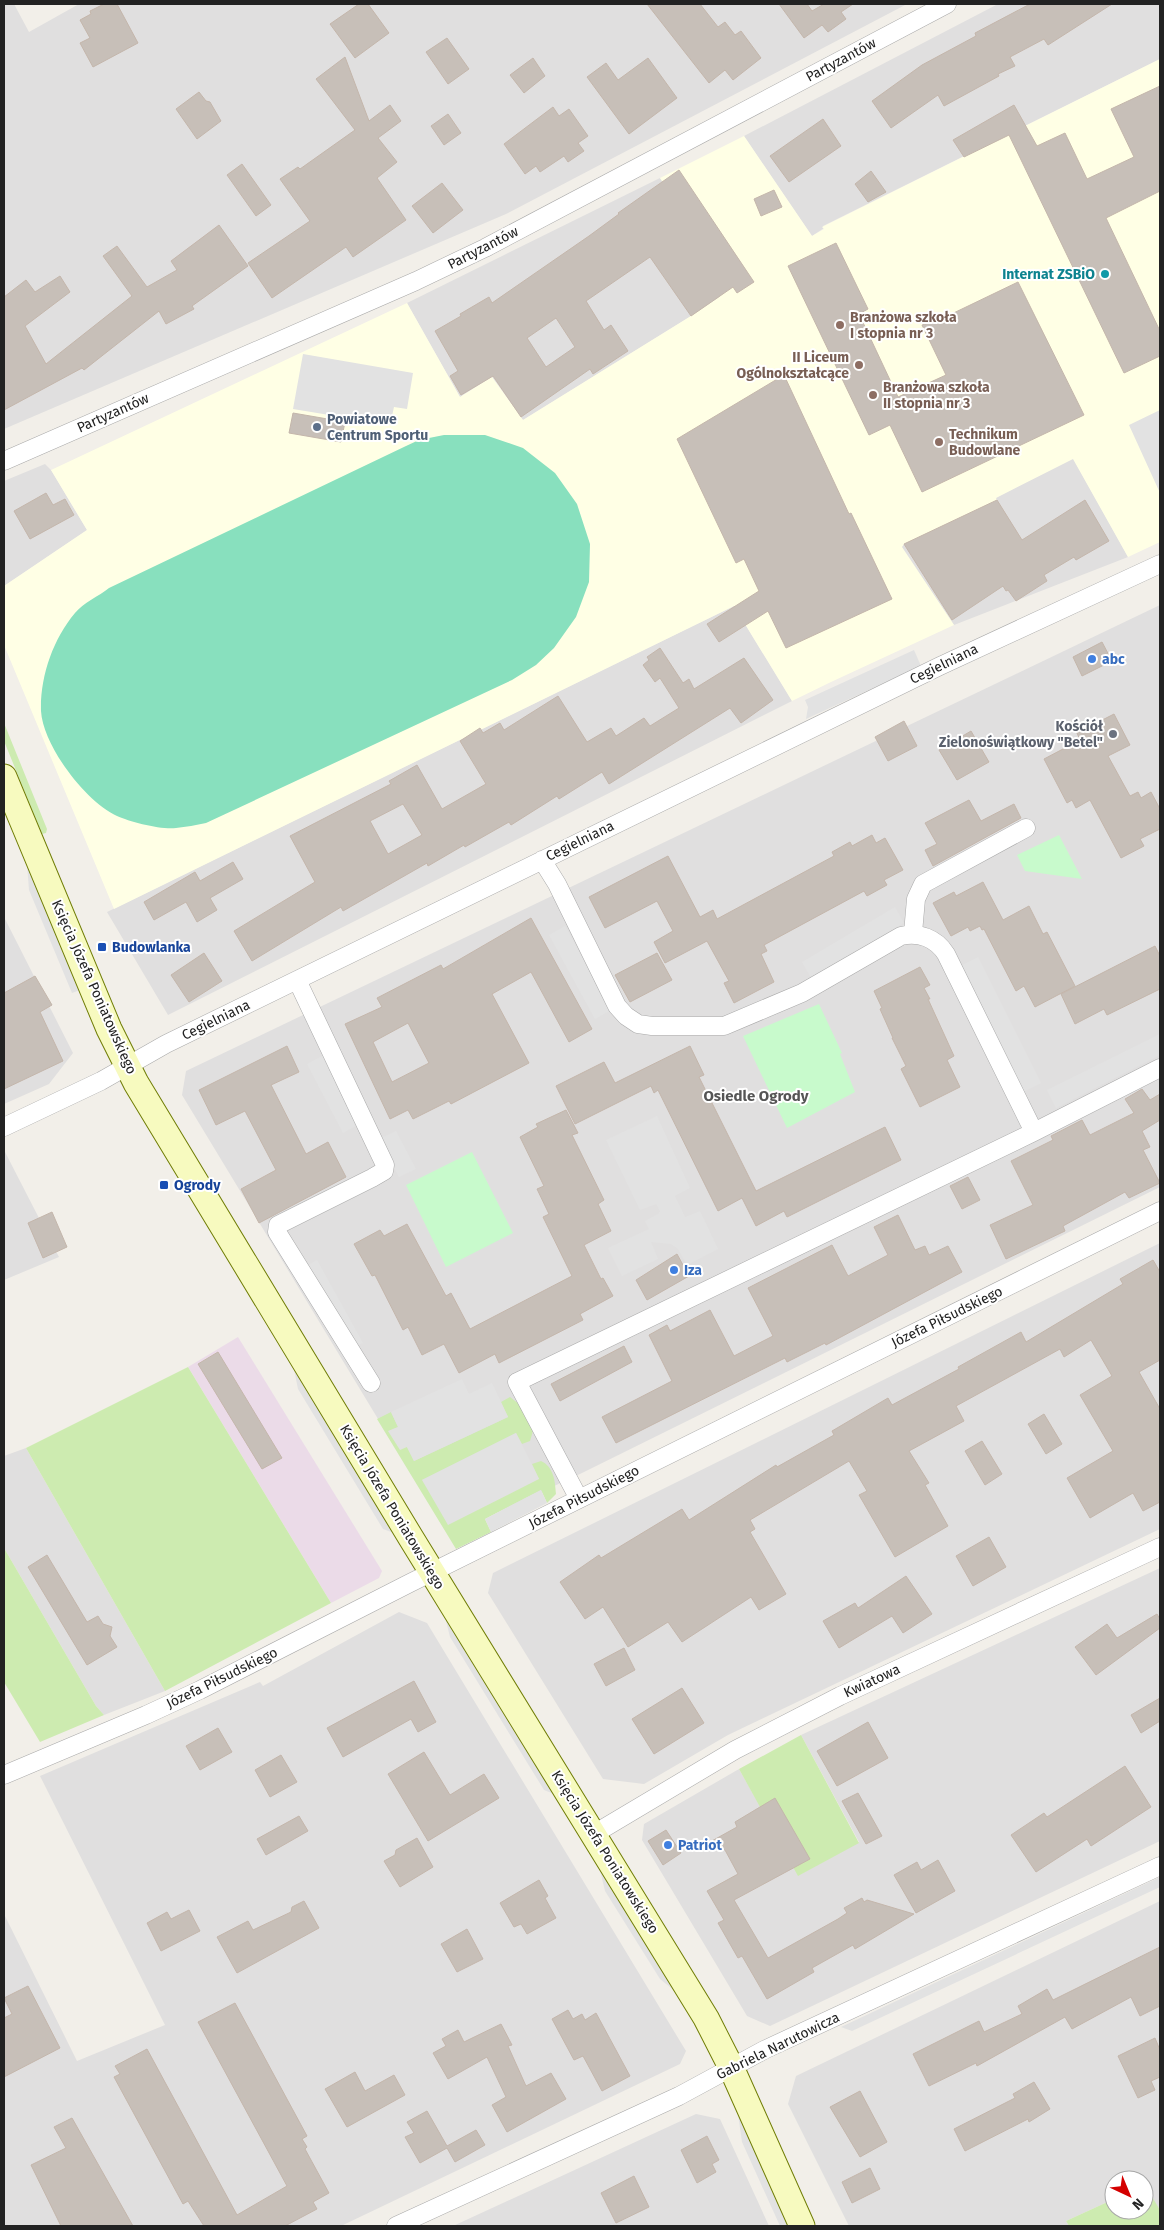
<svg xmlns="http://www.w3.org/2000/svg" width="1164" height="2230" viewBox="0 0 1164 2230" font-family="'Fira Sans',sans-serif">
<rect width="100%" height="100%" fill="#f2efe9"/>
<!-- residential -->
<path fill="#e0dfdf" d="M4,4h10l15,28 50,-28h828l-401,210 -502,215z
M998,4h162v55l-337,167 1,2 -12,8 -68,-100z
M660,178l71,107 -13,13 -27,18 -168,104 -31,-43 -32,20 -53,-94z
M1073,458l55,99 -174,68 -53,-78 3,-3 93,-43 -2,-3z
M45,464l6,6 36,60 -83,56v-105z
M1160,605v582l-578,286 -127,59 -11,-4 -262,-433 4,-24z
M734,606l58,95 -624,314 -61,-103z
M4,917l69,136 -24,31 -45,20z
M4,1150l55,107 -55,23z
M1160,1243v286l-432,206 -84,49 -41,-5 -115,-186 5,-20z
M26,1448l139,243 -61,24 -8,-9 -92,-158v-92z
M1160,1568v273l-390,185 -23,-10 -105,-176 2,-16 95,-55 60,106 60,-33 -58,-107z
M399,1612l28,11 259,428 -6,13 -339,162h-337v-312l73,147 88,-36 -125,-249 220,-94 3,4z
M1160,1901v309l-16,-24v-6h-30v19l-48,22 3,5h-220l-61,-122 8,-28z
M696,2114l24,5 49,107h-316z"/>
<!-- industrial -->
<path fill="#ebdbe8" d="M238,1337l144,234 -3,7 -48,25 -143,-236z"/>
<!-- education -->
<path fill="#ffffe5" d="M1160,59v483l-32,15 -55,-98 -77,39 1,2 -93,44 -2,3 52,78 -123,57 -39,19 -58,-95 -620,303 -110,-264v-59l83,-56 -36,-60 356,-167 53,94 32,-20 31,43 168,-104 27,-18 13,-13 -71,-107 84,-42 68,100 12,-7 -2,-2z"/>
<!-- grass -->
<path fill="#cdebb0" d="M4,723l43,106 -1,4 -4,1 -38,-93z
M188,1367l143,236 -166,88 -139,-243z
M510,1397l9,7 14,27 -3,10 -8,3 -6,-11 -94,47 117,-1 -7,-15 9,-3c13,6 14,20 15,33l-9,9 -6,-13 -56,29 6,13 -35,17 -79,-130 14,-7 7,15 -9,4 18,16 7,14 94,-44 -7,-15z
M4,1548l92,158 8,9 -64,27 -36,-60z
M801,1735l58,108 -61,33 -59,-107z
M1145,2185l15,25v16h-91l-3,-5 48,-22v11h30z"/>
<!-- park -->
<path fill="#c8facc" d="M1059,835l23,44 -57,-8 -8,-16z
M819,1004l23,49 -2,1 15,38 -68,36 -44,-92z
M472,1152l41,81 -67,34 -40,-82z"/>
<!-- pitch -->
<path fill="#88e0be" d="M444,435h41l38,13 32,25 22,31 13,40 -1,38 -13,35 -22,31 -18,17 -24,15 -306,143c-10,2 -20,4 -30,5 -14,2 -46,-6 -59,-12 -31,-14 -74,-70 -76,-105 -1,-34 12,-72 34,-98 8,-10 24,-17 34,-25l297,-142 13,-6z"/>
<!-- parking -->
<path fill="#e2e2e2" d="M303,354l110,19 -6,36 -13,-2 -4,18 -97,-16z
M1160,410v83l-31,-68z
M914,650l7,16 -115,53 2,-12 -3,-7z
M27,864l53,126 -8,3 -43,-103z
M895,907l9,16 -93,55 -9,-16z
M565,926l46,84 -16,9 -46,-84z
M978,957l63,126 -18,9 -63,-126z
M1160,1034v21l-104,53 -9,-18z
M324,1055l37,68 -18,10 -36,-69z
M657,1116l33,72 -15,8 10,21 15,-6 18,38 -31,16 -9,-16 -7,-5 -20,-2 7,17 -36,17 -14,-28 41,-19 -4,-8 13,-7 2,-3 -4,-7 -16,6 -34,-70z
M396,1131l20,38 -17,8 -20,-38z
M317,1260l46,83 -9,4 -46,-82z
M293,1364l101,169 -11,-4 -85,-140z
M462,1379l7,15 23,-11 16,34 -94,44 -7,-14 -7,3 -12,-19 10,-4 -7,-15z
M516,1433l23,46 -91,46 -26,-45z
M541,1490l6,13 -56,29 -6,-13z
M445,1617l109,177 -10,-4 -94,-153z
M599,1866l77,126 -16,-13 -55,-88z
M1160,1877v10l-308,144 -11,-4z
M738,2114l50,112h-8l-38,-84z"/>
<!-- building -->
<path fill="#c7bfb8" stroke="#c4b6ab" fill-rule="evenodd" d="M104,4h13l21,39 -45,24 -13,-24 10,-5 -10,-18 11,-6 -1,-3z
M359,4h9l21,29 -34,25 -25,-34z
M647,4h53l18,23 7,-5 10,13 6,-4 20,27 -28,22 -8,-10 -16,13z
M779,4h28l5,7 12,-7h29l-12,8 5,7 -18,13 -6,-7 -18,13z
M1030,4h82l-64,41 -4,-6 -34,18 5,9 -17,8 1,2 -55,30 -6,-11 -47,33 -19,-27 50,-36 54,-29 -1,-3z
M447,38l22,31 -21,15 -22,-32z
M345,57l24,64 21,-16 11,16 -23,17 19,24 -20,16 29,42 -53,37 -7,-10 -74,51 -24,-35 62,-42 -30,-42 18,-12 2,2 55,-39 -39,-51z
M533,58l12,18 -21,17 -14,-18z
M648,58l29,40 -48,36 -42,-57 19,-14 12,17z
M1160,86v105l-54,27 54,113v25l-36,17 -115,-238 -45,22 -11,-17 61,-35 23,41 28,-13 22,46 47,-22 -23,-48z
M199,92l7,9 4,1 11,19 -24,18 -21,-30z
M553,107l6,9 10,-7 19,27 -10,7 6,8 -16,11 -4,-6 -24,16 -4,-6 -11,8 -21,-30z
M448,114l13,19 -17,12 -13,-19z
M823,119l18,27 -52,36 -19,-26z
M242,164l29,41 -15,11 -29,-41z
M679,170l75,112 -17,11 -4,-6 -42,29 -41,-59 -64,44 18,29 7,-5 17,26 -35,23 -3,-5 -69,48 -28,-41 -32,19 -11,-19 8,-5 -23,-40 26,-15 -1,-2 29,-17 3,6 97,-67 30,-22 -1,-1zM556,318l19,29 -29,20 -19,-29z
M871,171l15,21 -18,10 -13,-18z
M442,183l21,27 -30,23 -21,-27z
M774,190l8,17 -21,9 -7,-17z
M219,225l29,41 -56,40 2,3 -28,15 -7,-13 -75,59 -2,-2 -78,42v-113l22,-17 9,12 25,-16 10,16 -45,34 21,38 86,-68 -29,-40 14,-10 30,41 30,-17 -6,-9z
M836,243l32,66 -9,5 39,83 48,-22 -24,-50 17,-5 79,-38 66,133 -162,77 -32,-67 -21,10 -81,-169z
M784,375l65,139 2,-1 41,86 -106,49 -18,-37 -49,31 -12,-18 52,-33 -15,-32 -8,4 -59,-124z
M293,413l52,9 -4,20 -52,-9z
M46,493l7,12 12,-6 9,16 -44,24 -16,-28z
M997,500l25,40 63,-40 24,41 -33,19 -2,-3 -30,18 3,6 -31,20 -8,-11 -2,1 -3,-5 -51,34 -48,-76z
M1102,642l10,19 -30,15 -9,-19z
M660,648l23,35 6,-4 5,10 50,-31 29,42 -32,23 -11,-15 -121,76 -7,-12 -43,27 -2,-3 -46,29 -2,-3 -44,25 -1,-2 -36,21 -1,-3 -84,48 -2,-4 -89,54 -18,-30 81,-49 -25,-46 101,-52 -2,-3 28,-16 25,44 44,-25 -26,-43 20,-13 3,5 17,-10 4,7 54,-34 29,46 24,-14 5,8 28,-18 6,8 29,-18 -19,-30 -5,4 -12,-17 6,-5 -2,-3zM403,804l19,31 -34,19 -18,-33z
M1114,714l16,31 -22,11 22,40 8,-4 3,6 10,-6 9,17v20l-20,10 4,7 -23,12 -31,-58 -14,8 -4,-8 -5,3 -23,-44 36,-19 -3,-7z
M904,721l13,25 -29,15 -13,-24z
M971,731l18,31 -32,18 -18,-30z
M969,800l12,21 33,-17 7,14 -88,48 -8,-16 12,-6 -12,-21z
M872,835l4,8 9,-5 18,32 -19,10 3,5 -20,11 -3,-5 -100,54 3,6 -6,3 13,28 -40,21 -10,-20 5,-2 -22,-40 -42,22 -11,-21 19,-11 -16,-30 -52,27 -16,-31 79,-41 32,61 13,-7 4,9 117,-63 -2,-4 18,-10 2,4z
M233,862l10,17 -33,19 7,12 -20,12 -11,-20 -32,18 -10,-18 51,-30 5,9z
M983,882l20,38 26,-14 14,28 4,-2 28,54 -40,21 -11,-21 -8,5 -32,-62 -2,1 -2,-4 -10,5 -2,-4 -17,9 -18,-33 21,-11 2,4z
M531,918l61,111 -23,13 -38,-70 -39,22 37,69 -78,41 -2,-3 -36,18 -5,-9 -18,9 -45,-95 37,-17 -5,-9 64,-33 2,4zM408,1023l21,40 -37,19 -19,-40z
M1155,946l5,10v33l-53,26 -3,-6 -29,15 -14,-30z
M204,953l18,28 -33,21 -18,-27z
M657,953l15,27 -42,22 -15,-27z
M920,967l10,18 -6,3 6,11h-2l26,57 -7,4 13,27 -40,20 -19,-38 5,-3 -14,-28h1l-13,-29 2,-1 -8,-17z
M35,976l17,29 -12,7 23,49 -59,28v-96z
M287,1046l12,26 -28,13 35,69 22,-12 18,35 -87,46 -18,-34 35,-19 -31,-59 -29,14 -17,-35z
M690,1046l14,29 -5,2 57,114 129,-64 16,33 -114,57 -3,-6 -28,15 -14,-28 -24,13 -60,-121 -4,3 -3,-7 -76,38 -19,-38 48,-24 11,21z
M1142,1089l8,11 10,-6v26l-18,11 8,16 -7,3 17,33 -31,15 -4,-6 -62,34 2,5 -59,28 -16,-34 43,-20 -22,-44 42,-21 -2,-4 31,-16 8,15 44,-22 -9,-14z
M566,1110l12,23 -6,2 32,65 -6,4 13,27 -27,14 17,34 2,-1 10,18 -33,18 3,6 -84,43 -4,-9 -36,19 -15,-29 -22,11 -14,-28 -5,3 -28,-55 -3,1 -18,-32 26,-14 4,6 23,-12 39,72 5,-3 19,36 102,-53 -29,-59 6,-3 -12,-25 7,-3 -24,-49 18,-10 -2,-3z
M968,1177l12,23 -18,9 -12,-23z
M52,1212l15,35 -24,11 -15,-35z
M898,1215l17,35 10,-4 4,9 19,-9 14,26 -136,73 -1,-2 -38,19 -2,-4 -169,85 -14,-26 70,-36 -23,-46 18,-10 3,6 40,-21 24,46 39,-20 -25,-48 84,-43 16,31 40,-21 -14,-28z
M677,1254l12,22 -42,24 -11,-20z
M1153,1260l7,12v88l-21,12 21,37v93l-17,9 -10,-18 -43,25 -23,-40 46,-27 -33,-56 32,-19 -21,-36 -27,17 -4,-8 -104,57 8,15 -55,30 20,32 -4,2 23,41 -53,31 -36,-62 8,-4 -18,-30 -99,59 5,9 -5,3 36,62 -27,16 -8,-13 -69,45 -14,-20 -40,25 -25,-40 -18,12 -25,-37 39,-27 2,3 81,-49 7,11 87,-55 1,2 57,-32 -2,-4 56,-33 4,7 67,-36 -1,-2 63,-35 5,10 97,-58 -3,-5z
M624,1346l8,16 -72,39 -9,-17z
M218,1352l64,106 -20,11 -64,-105z
M1044,1414l18,30 -16,10 -18,-30z
M982,1441l20,33 -17,11 -20,-34z
M989,1537l17,30 -33,19 -17,-30z
M47,1555l40,67 11,-6 5,8 9,3 -2,9 7,11 -30,18 -59,-98z
M906,1576l26,38 -29,19 -11,-17 -53,32 -16,-27 32,-18 3,5z
M1157,1614l3,5v9l-64,47 -21,-28 32,-23 10,14z
M624,1648l11,22 -29,16 -12,-22z
M414,1681l22,41 -18,10 -7,-13 -68,38 -16,-29z
M682,1688l22,35 -50,31 -22,-35z
M1160,1698v23l-19,12 -10,-18z
M868,1722l20,36 -51,28 -20,-35z
M218,1728l14,24 -32,18 -14,-24z
M424,1752l26,43 34,-21 15,24 -71,43 -40,-67z
M281,1755l16,27 -27,15 -15,-27z
M1125,1766l26,41 -60,39 -4,-7 -51,33 -25,-37 33,-22 3,4z
M858,1793l24,43 -16,8 -24,-43z
M775,1798l35,61 -76,41 34,58 70,-39 9,-6 -3,-5 18,-10 2,4 3,-2 47,14 -59,35 -2,-4 -41,23 2,4 -47,27 -25,-43 -4,2 -20,-35 6,-3 -17,-29 31,-17 -13,-24 -15,-8 27,-15 -2,-5z
M299,1816l9,15 -42,24 -9,-16z
M666,1830l15,23 -18,12 -15,-24z
M417,1838l16,29 -33,20 -16,-26 11,-6 1,-5z
M938,1860l17,31 -39,22 -22,-38 23,-13 4,8z
M539,1880l9,16 -3,2 11,20 -29,16 -6,-10 -7,3 -14,-24z
M304,1901l15,27 -82,45 -20,-36 31,-16 5,9 38,-18 1,-5z
M189,1910l11,21 -39,20 -14,-28 20,-11 4,7z
M467,1929l16,30 -26,13 -16,-28z
M1160,1947v59l-20,10 -9,-19 -59,32 -7,-12 -88,49 -1,-3 -47,23 -16,-32 66,-33 5,11 38,-18 -4,-8 29,-17 6,11z
M28,1986l32,62 -56,29v-59l8,-4 -8,-16z
M235,2003l72,133 -5,3 5,8 -2,2 24,44 -16,9 4,7 -32,17h-81l-16,-25 -5,3 -69,-127 6,-3 -5,-8 32,-17 90,166 50,-29 -89,-164z
M568,2010l5,9 9,-5 3,6 11,-7 34,63 -28,15 -19,-35 -9,4 -22,-41z
M501,2024l11,21 -4,1 18,40 25,-13 15,26 -59,33 -15,-27 14,-8 -19,-40 -39,22 -15,-26 13,-7 -4,-7 16,-9 6,12z
M1155,2038l5,12v27l-9,4 4,9 -17,8 -20,-42z
M355,2072l10,19 29,-16 11,20 -58,32 -22,-38z
M1034,2082l16,27 -21,13 -1,-3 -63,32 -11,-22 61,-31 -2,-4z
M860,2091l27,51 -27,15 -30,-50z
M427,2111l20,35 29,-16 9,15 -30,17 -8,-14 -27,15 -15,-26 9,-4 -7,-11z
M72,2118l61,108h-72l-30,-61 35,-17 -12,-21z
M707,2136l12,24 -7,4 4,8 -19,11 -16,-33z
M870,2168l10,21 -28,14 -10,-21z
M634,2176l15,31 -33,16 -15,-30z"/>
<g fill="none" stroke-linecap="round" stroke-linejoin="round">
<defs>
<path id="street" d="M4,461l412,-180 69,-33 462,-244
M542,860l15,24 60,122 9,10 12,8 14,2h72l78,-33 99,-57c18,-4 35,2 45,18l88,178
M913,933l3,-34 7,-15 103,-56
M297,980l88,185 -1,6 -12,7 -94,47 -1,7 94,151
M4,1127l97,-46 65,-37 774,-378 220,-102
M579,1499l-62,-117 517,-250 126,-64
M4,1775l142,-60 54,-25 210,-107 750,-372
M594,1834l141,-84 105,-54 320,-149
M396,2226l283,-130 85,-46 396,-184"/>
<path id="secondary" d="M4,777l105,252 27,54 275,455 295,480 25,49 71,159"/>
</defs>
<!-- street casing -->
<use href="#street" stroke="#a9a9a9" stroke-width="19"/>
<!-- secondary casing -->
<use href="#secondary" stroke="#707d05" stroke-width="27"/>
<!-- street -->
<use href="#street" stroke="#fff" stroke-width="18"/>
<!-- secondary -->
<use href="#secondary" stroke="#f7fabf" stroke-width="25"/>
</g>
<!-- markers -->
<circle fill="#0f9aa8" stroke="#fff" stroke-width="2" cx="1105" cy="274" r="5"/>
<g fill="#8d6e63" stroke="#fff" stroke-width="2">
<circle cx="840" cy="325" r="5"/>
<circle cx="859" cy="365" r="5"/>
<circle cx="873" cy="395" r="5"/>
<circle cx="939" cy="442" r="5"/>
</g>
<circle fill="#5c6f8a" stroke="#fff" stroke-width="2" cx="317" cy="427" r="5"/>
<g fill="#3f7fe0" stroke="#fff" stroke-width="2">
<circle cx="1092" cy="659" r="5"/>
<circle cx="674" cy="1270" r="5"/>
<circle cx="668" cy="1845" r="5"/>
</g>
<circle fill="#6b7280" stroke="#fff" stroke-width="2" cx="1113" cy="734" r="5"/>
<g fill="#1a4fb4" stroke="#fff" stroke-width="2">
<rect x="97" y="942" width="10" height="10" rx="2.5"/>
<rect x="159" y="1180" width="10" height="10" rx="2.5"/>
</g>
<g text-anchor="middle" dominant-baseline="central" stroke-width="4" stroke-linejoin="round" paint-order="stroke">
<!-- street labels -->
<g font-size="14" fill="#222" stroke="#fff">
<text transform="translate(841 60) rotate(-28)">Partyzantów</text>
<text transform="translate(483 248) rotate(-27)">Partyzantów</text>
<text transform="translate(113 413) rotate(-24)">Partyzantów</text>
<text transform="translate(944 664) rotate(-26)">Cegielniana</text>
<text transform="translate(580 841) rotate(-26)">Cegielniana</text>
<text transform="translate(94 987) rotate(66)">Księcia Józefa Poniatowskiego</text>
<text transform="translate(216 1020) rotate(-26)">Cegielniana</text>
<text transform="translate(947 1317) rotate(-26)">Józefa Piłsudskiego</text>
<text transform="translate(584 1497) rotate(-27)">Józefa Piłsudskiego</text>
<text transform="translate(392 1507) rotate(59)">Księcia Józefa Poniatowskiego</text>
<text transform="translate(222 1678) rotate(-26)">Józefa Piłsudskiego</text>
<text transform="translate(872 1681) rotate(-25)">Kwiatowa</text>
<text transform="translate(605 1852) rotate(58)">Księcia Józefa Poniatowskiego</text>
<text transform="translate(778 2046) rotate(-26)">Gabriela Narutowicza</text>
</g>
<!-- culture labels -->
<g font-size="14" font-weight="bold" fill="#0d838f" stroke="#fff" text-anchor="end">
<text x="1095" y="274">Internat ZSBiO</text>
</g>
<!-- education labels -->
<g font-size="14" font-weight="bold" fill="#785e54" stroke="#fff" text-anchor="start">
<text x="850" y="317">Branżowa szkoła<tspan x="850" dy="16">I stopnia nr 3</tspan></text>
<text x="849" y="357" text-anchor="end">II Liceum<tspan x="849" dy="16">Ogólnokształcące</tspan></text>
<text x="883" y="387">Branżowa szkoła<tspan x="883" dy="16">II stopnia nr 3</tspan></text>
<text x="949" y="434">Technikum<tspan x="949" dy="16">Budowlane</tspan></text>
</g>
<!-- service labels -->
<g font-size="14" font-weight="bold" fill="#4e5e75" stroke="#fff" text-anchor="start">
<text x="327" y="419">Powiatowe<tspan x="327" dy="16">Centrum Sportu</tspan></text>
</g>
<!-- shop labels -->
<g font-size="14" font-weight="bold" fill="#366cbe" stroke="#fff" text-anchor="start">
<text x="1102" y="659">abc</text>
<text x="684" y="1270">Iza</text>
<text x="678" y="1845">Patriot</text>
</g>
<!-- worship labels -->
<g font-size="14" font-weight="bold" fill="#5b616d" stroke="#fff" text-anchor="end">
<text x="1103" y="726">Kościół<tspan x="1103" dy="16">Zielonoświątkowy "Betel"</tspan></text>
</g>
<!-- transit labels -->
<g font-size="14" font-weight="bold" fill="#164399" stroke="#fff" text-anchor="start">
<text x="112" y="947">Budowlanka</text>
<text x="174" y="1185">Ogrody</text>
</g>
<!-- neighbourhood labels -->
<g font-size="15" font-weight="bold" fill="#555" stroke="#fff">
<text x="756" y="1096">Osiedle Ogrody</text>
</g>
</g>
<!-- border -->
<rect width="1164" height="2230" fill="none" stroke="#222222" stroke-width="10"/>
<!-- north arrow -->
<g transform="translate(1129 2195) rotate(136)"><circle r="24" fill="#ffffff" stroke="#a7a7a7"/>
<path d="M0-4L9 19L0 12L-9 19Z" fill="#d40000"/>
<text y="-8" font-size="14" font-weight="bold" text-anchor="middle" fill="#222222">N</text>
</g>
</svg>
